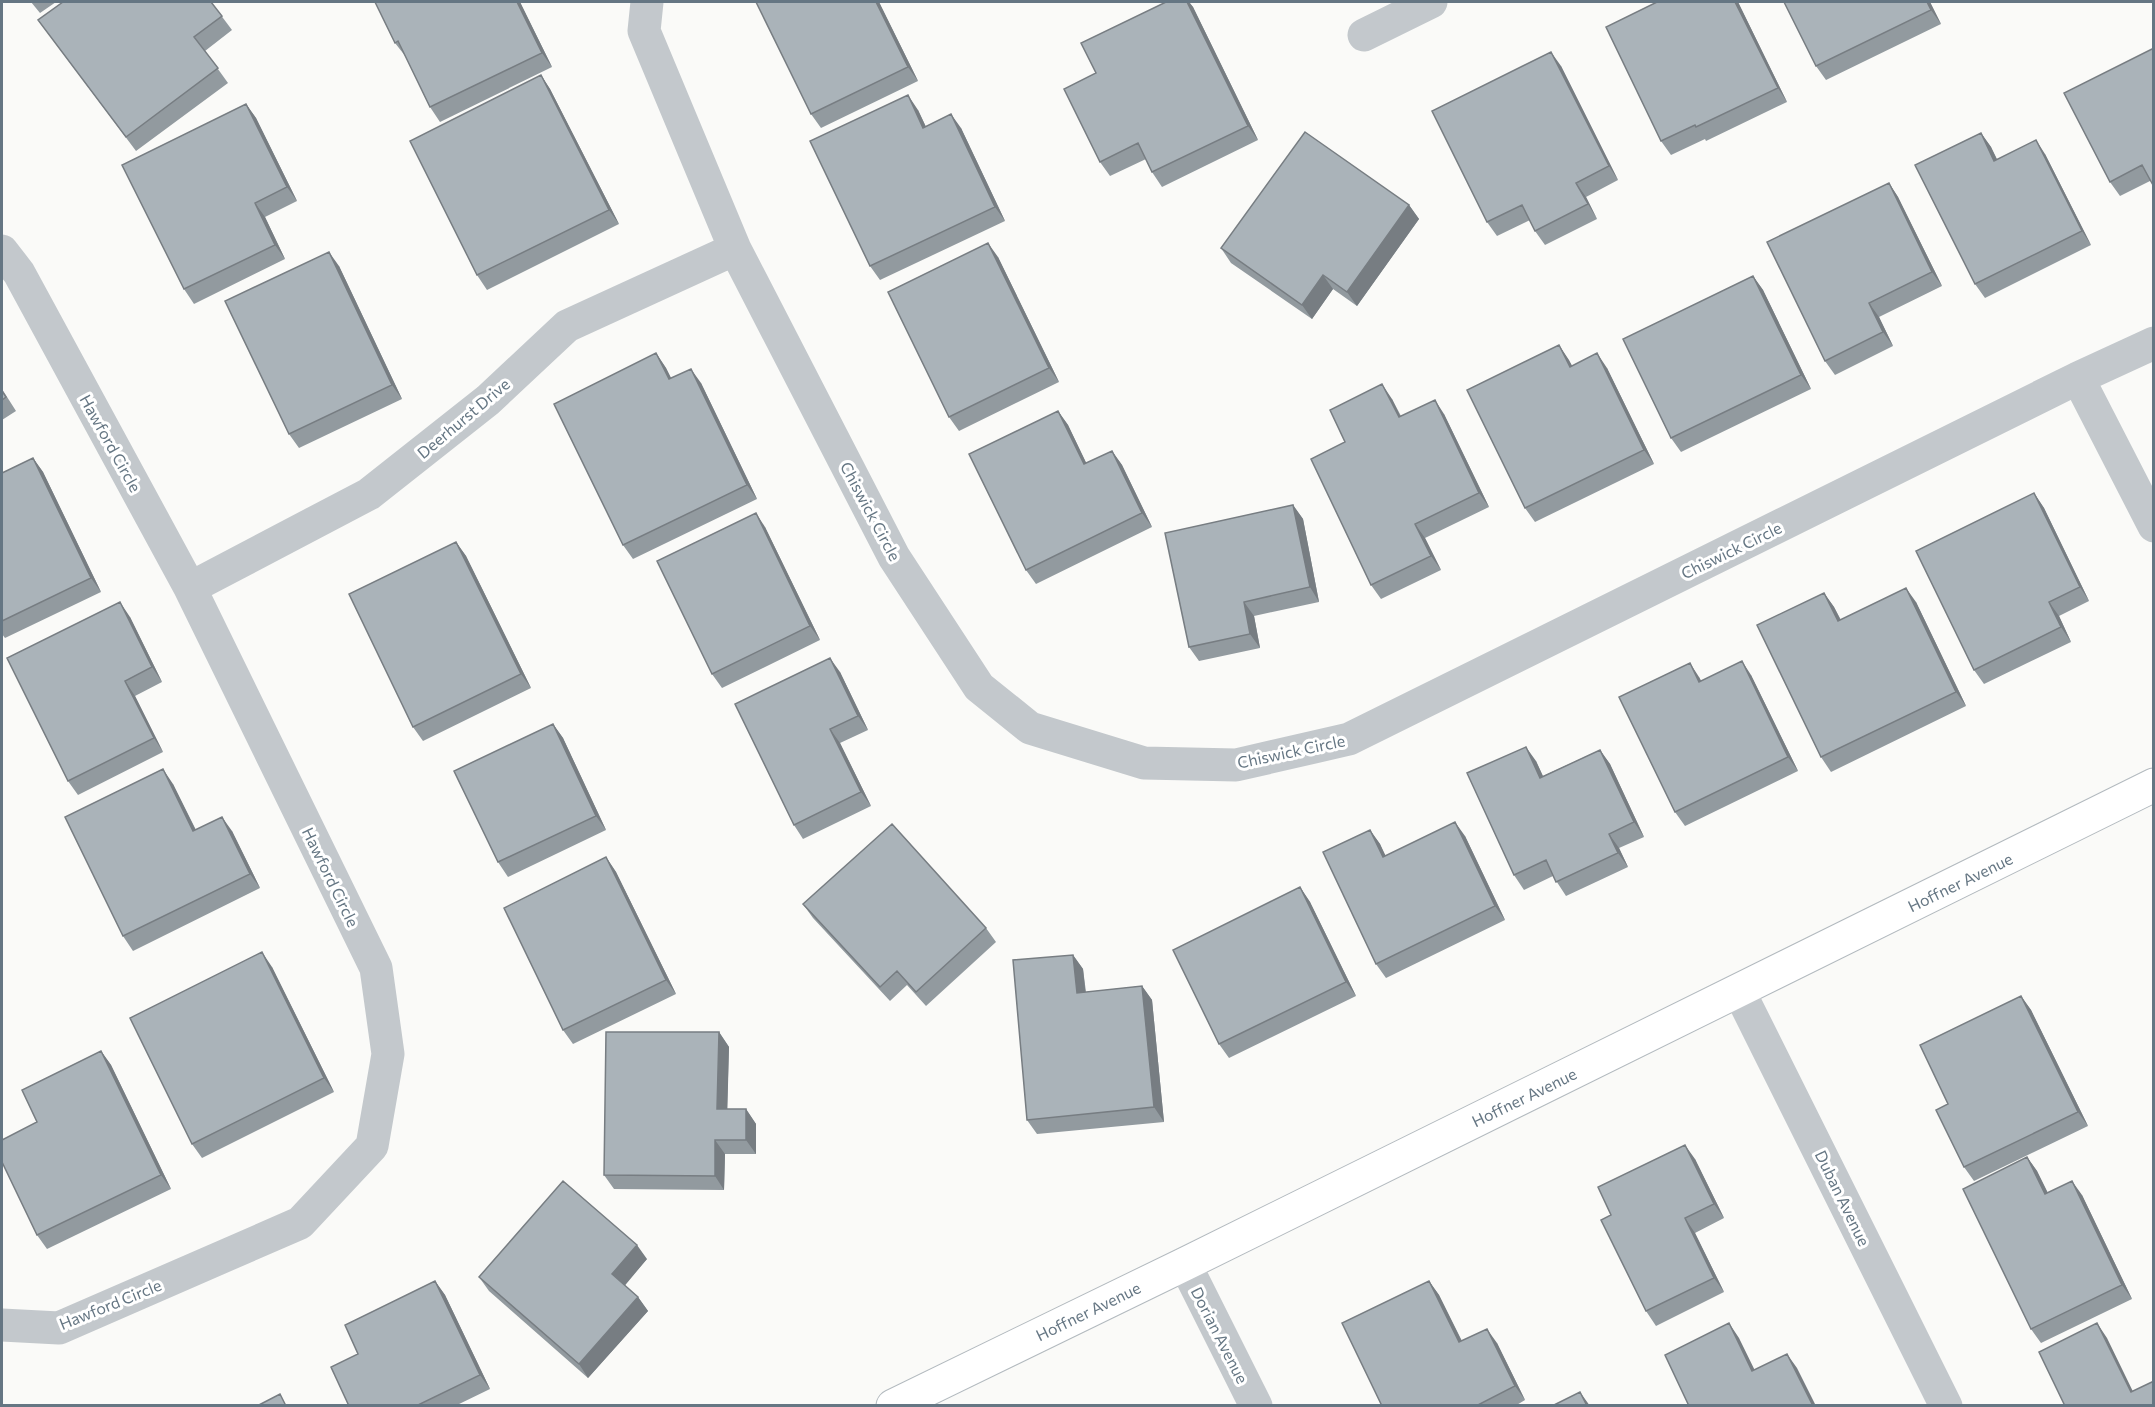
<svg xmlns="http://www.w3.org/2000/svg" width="2155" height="1407" viewBox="0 0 2155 1407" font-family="Commissioner,sans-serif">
<rect width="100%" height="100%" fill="#fafaf8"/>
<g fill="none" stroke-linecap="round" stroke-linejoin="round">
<defs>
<path id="secondary" d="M893,1406l292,-142 969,-479"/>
</defs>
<!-- secondary casing -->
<use href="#secondary" stroke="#b3babf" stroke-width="35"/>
<!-- street -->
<path stroke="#c3c8cc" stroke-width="33" d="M647,2l-3,29 91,218 159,308 85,130 51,41 114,35 92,2 113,-26 729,-361 76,-35
M1364,35l67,-33
M2,251l17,22 171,315 186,380 12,86 -16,92 -72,77 -241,105 -57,-3
M2078,378l76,148
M190,588l179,-94 119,-94 79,-74 168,-77
M1739,991l207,415
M1185,1264l71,142"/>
<!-- secondary -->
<use href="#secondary" stroke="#fff" stroke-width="33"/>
</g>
<!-- wall -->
<path fill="#929a9f" d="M31,2h25l-16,11z
M211,2l21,28 -27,21 23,32 -92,68 -98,-131z
M375,2h145l32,65 -112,55 -10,-15 -24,-50 -11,-14z
M879,2l39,79 -97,47 -10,-14z
M1166,2h23l4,5 65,133 -96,47 -10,-15 -6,-13 -36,17 -10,-14 -4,-89z
M1657,2h81l49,100 -81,39 -1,-2 -34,16 -10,-14z
M1930,2l11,22 -115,56 -10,-14z
M2154,48l-4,133 -30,15 -10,-14z
M1561,66l57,114 -32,17 11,22 -52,26 -10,-14 -5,-11 -33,16 -10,-14z
M541,75l9,14 69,135 -132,66 -10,-15z
M246,104l10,14 41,83 -32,16 20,42 -91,45 -10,-15z
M918,110l8,17 35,1 44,93 -125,59 -10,-14z
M1981,133l10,14 6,12 48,-5 46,91 -106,53 -10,-14z
M1889,183l9,14 44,89 -63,31 14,29 -58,29 -10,-14z
M1409,205l10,14 -62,87 -24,-17 -21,30 -81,-56 -10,-15z
M998,257l61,125 -100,49 -10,-14z
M339,266l63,133 -103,49 -10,-14z
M1753,276l10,14 48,99 -130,63 -10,-14z
M1559,345l13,21 35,2 47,96 -119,58 -10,-14z
M656,353l10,15 5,10 30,5 56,116 -124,60 -10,-14z
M2,389l14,22 -14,9z
M1392,399l9,17 43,-2 45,93 -64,31 16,32 -60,29 -10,-14 -26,-143z
M1058,411l10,14 18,38 26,-12 10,14 30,62 -116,57 -10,-14z
M33,458l10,14 58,120 -96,46 -3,-4v-161z
M2034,493l10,15 45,93 -30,15 12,26 -87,42 -10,-14z
M1293,505l10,14 16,83 -65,14 6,32 -61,13 -10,-14z
M765,527l55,113 -98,48 -10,-14z
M456,542l10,14 65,132 -108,53 -10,-14z
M1824,593l10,14 7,13 75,-18 50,104 -135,66 -10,-15z
M130,617l32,65 -27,14 28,56 -85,43 -10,-14z
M840,672l28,58 -28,13 31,63 -68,33 -9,-14z
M1751,675l47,96 -113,55 -10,-14 24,-135 2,4z
M553,724l10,14 43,92 -98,47 -10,-15z
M1600,750l10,14 34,73 -25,11 9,19 -62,29 -13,-20 -29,14 -10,-15 22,-114 7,15z
M173,784l23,46 36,1 28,57 -127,63 -10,-15z
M1370,830l10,14 5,12 80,-20 40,84 -119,58 -10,-14z
M606,857l10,15 60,122 -103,50 -10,-14z
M1300,887l10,15 46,94 -127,62 -10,-14z
M803,904l183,24 10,14 -70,64 -19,-21 -17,16 -77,-83z
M1073,955l10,14 3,23 56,-6 10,14 12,122 -127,12 -10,-14z
M272,967l62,125 -132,66 -10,-14z
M2021,996l10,14 57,116 -114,55 -10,-14 -16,-63z
M719,1032l10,15 -2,62h19l10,15v30h-31l-1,36 -110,-1 -10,-14z
M101,1051l10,14 60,124 -124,60 -10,-14v-113z
M2027,1157l10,14 11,22 34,2 50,104 -91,44 -10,-14z
M1695,1159l29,59 -29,15 29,59 -68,34 -10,-15 -35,-96z
M647,1259l-23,26 14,12 10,14 -60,67 -99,-87 -10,-14z
M435,1281l10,14 45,94 -35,17h-106l9,-52z
M1429,1281l10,14 23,46 35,2 28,57 -10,6h-133z"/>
<!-- shaded-wall -->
<path fill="#777d82" d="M517,2h3l32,65 -10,-14z
M876,2h3l39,79 -10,-14z
M1187,2h2l4,5 65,133 -10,-14z
M1735,2h3l49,100 -9,-14z
M1927,2h3l11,22 -10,-14z
M1551,52l10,14 57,114 -9,-14z
M541,75l9,14 69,135 -10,-14z
M908,95l10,15 15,32 -10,-14z
M246,104l10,14 41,83 -10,-14z
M951,114l10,14 44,93 -10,-14z
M1981,133l10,14 13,28 -10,-14z
M2036,140l9,14 46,91 -9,-14z
M1576,183l10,14 11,22 -9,-15z
M1889,183l9,14 44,89 -10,-14z
M255,203l10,14 20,42 -10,-14z
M1409,205l10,14 -62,87 -10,-14z
M988,243l10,14 61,125 -10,-14z
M329,252l10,14 63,133 -10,-14z
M1323,275l10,14 -21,30 -10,-14z
M1753,276l10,14 48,99 -10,-14z
M1869,303l10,14 14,29 -10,-14z
M1559,345l10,15 11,21 -10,-14z
M656,353l10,15 13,26 -10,-15z
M1597,353l10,15 47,96 -10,-14z
M691,369l10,14 56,116 -10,-14z
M1382,384l10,15 16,33 -9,-15z
M1435,400l9,14 45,93 -10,-14z
M1058,411l10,14 26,54 -10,-15z
M1112,451l10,14 30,62 -10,-14z
M33,458l10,14 58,120 -10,-14z
M2034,493l10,15 45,93 -9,-14z
M1293,505l10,14 16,83 -9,-15z
M756,513l9,14 55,113 -10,-14z
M1415,524l10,14 16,32 -10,-14z
M456,542l10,14 65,132 -10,-14z
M1906,588l10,14 50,104 -10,-14z
M1824,593l10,14 14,28 -10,-14z
M120,602l10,15 32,65 -10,-15z
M1244,602l10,14 6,32 -10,-14z
M2049,602l10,14 12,26 -10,-15z
M830,658l10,14 28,58 -10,-14z
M1742,661l9,14 47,96 -10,-14z
M1690,663l9,14 10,19 -10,-14z
M125,681l10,15 28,56 -9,-14z
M553,724l10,14 43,92 -10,-14z
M830,729l10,14 31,63 -10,-14z
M1526,747l10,14 14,31 -10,-14z
M1600,750l10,14 34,73 -10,-15z
M163,769l10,15 30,61 -10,-14z
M222,817l10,14 28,57 -10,-14z
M1455,822l10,14 40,84 -10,-14z
M1370,830l10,14 13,27 -10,-14z
M1609,834l10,14 9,19 -10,-14z
M606,857l10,15 60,122 -10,-14z
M1300,887l10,15 46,94 -10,-14z
M262,952l10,15 62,125 -10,-14z
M1073,955l10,14 4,38 -10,-14z
M1142,986l10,14 12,122 -10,-15z
M2021,996l10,14 57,116 -10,-14z
M719,1032l10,15 -2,76 -10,-14z
M101,1051l10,14 60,124 -10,-14z
M746,1109l10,15v30l-10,-14z
M715,1140l10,14 -1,36 -9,-14z
M1685,1145l10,14 29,59 -10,-14z
M2027,1157l10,14 18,37 -10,-14z
M2072,1181l10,14 50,104 -10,-14z
M1685,1218l10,15 29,59 -10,-14z
M637,1245l10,14 -25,30 -10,-15z
M435,1281l10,14 45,94 -10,-14z
M1429,1281l10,14 30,61 -10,-14z
M638,1297l10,14 -60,67 -9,-14z
M1729,1323l10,15 23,47 -10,-14z
M2097,1323l10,15 33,68 -9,-14z
M1487,1329l10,14 28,57 -10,-14z
M1787,1354l10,14 19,38h-3z
M1580,1392l10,14h-3z"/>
<!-- building -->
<path fill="#aab3b9" stroke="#777d82" stroke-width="1.5" d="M63,2h148l11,14 -28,21 24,31 -92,69 -88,-117z
M375,2h142l25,51 -112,54 -32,-66 -3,2z
M756,2h120l32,65 -97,47z
M1166,2h21l61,124 -96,46 -14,-29 -38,19 -36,-73 32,-16 -15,-30z
M1657,2h78l43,86 -82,39 -1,-2 -34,16 -55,-114z
M1784,2h143l4,8 -115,56z
M2154,48v139l-12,-22 -32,17 -46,-89z
M1551,52l58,114 -33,17 12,21 -53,27 -13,-26 -35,17 -55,-111z
M541,75l68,135 -132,65 -67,-134z
M908,95l15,33 28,-14 44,93 -125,59 -60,-125z
M246,104l41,83 -32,16 20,42 -91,44 -62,-124z
M1305,132l104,73 -62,87 -24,-17 -21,30 -81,-57z
M1981,133l13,28 42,-21 46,91 -107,53 -60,-119z
M1889,183l43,89 -63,31 14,29 -58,29 -58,-119z
M988,243l61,125 -100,49 -61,-125z
M329,252l63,133 -103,49 -64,-133z
M1753,276l48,99 -130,63 -48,-99z
M1559,345l11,22 27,-14 47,97 -119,58 -58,-118z
M656,353l13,26 22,-10 56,116 -124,60 -69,-141z
M1382,384l17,33 36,-17 44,93 -64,31 16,32 -60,29 -60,-126 34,-17 -15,-32z
M2,391l4,6 -4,3z
M1058,411l26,53 28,-13 30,62 -116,57 -57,-116z
M33,458l58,120 -89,43v-148z
M2034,493l46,94 -31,15 12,25 -87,43 -58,-119z
M1293,505l17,82 -66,15 6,32 -61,13 -24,-114z
M756,513l54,113 -98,48 -55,-113z
M456,542l65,132 -108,53 -64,-133z
M1906,588l50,104 -135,65 -64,-132 67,-32 14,28z
M120,602l32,65 -27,14 29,57 -86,43 -61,-123z
M830,658l28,58 -28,13 31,63 -67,33 -59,-121z
M1742,661l46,96 -113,55 -56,-115 71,-34 9,19z
M553,724l43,92 -98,46 -44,-91z
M1526,747l14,31 60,-28 34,72 -25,12 9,19 -62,29 -10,-22 -32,15 -47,-102z
M163,769l30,62 29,-14 28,57 -127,62 -58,-119z
M1455,822l40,84 -119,58 -53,-112 47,-22 13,27z
M892,824l94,104 -70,64 -19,-21 -17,16 -77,-83z
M606,857l60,123 -103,50 -59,-122z
M1300,887l46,95 -127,62 -46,-94z
M262,952l62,126 -132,66 -62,-126z
M1073,955l4,38 65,-7 12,121 -127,13 -14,-160z
M2021,996l57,116 -114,55 -28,-57 12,-6 -28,-59z
M606,1032h113l-2,77h29v31h-31v36l-111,-1z
M101,1051l60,124 -124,60 -35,-73v-22l35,-18 -15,-32z
M1685,1145l29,59 -29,14 29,60 -68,33 -45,-91 10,-5 -13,-28z
M2027,1157l18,37 27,-13 50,104 -91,44 -68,-140z
M563,1181l74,64 -25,29 26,23 -59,67 -100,-87z
M435,1281l45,94 -64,31h-67l-18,-39 27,-13 -13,-29z
M1429,1281l30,61 28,-13 28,57 -39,20h-94l-40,-83z
M1729,1323l23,48 35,-17 26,52h-124l-24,-51z
M2097,1323l34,69 23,-11v25h-89l-26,-54z
M1580,1392l7,14h-35z
M280,1394l6,12h-29z"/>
<g text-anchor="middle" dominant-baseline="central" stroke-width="6" stroke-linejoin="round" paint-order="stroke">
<!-- street labels -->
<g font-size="16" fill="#657683" stroke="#fff">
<text transform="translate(463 418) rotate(-40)">Deerhurst Drive</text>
<text transform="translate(111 443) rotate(61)">Hawford Circle</text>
<text transform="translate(871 511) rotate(62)">Chiswick Circle</text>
<text transform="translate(1731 550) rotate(-26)">Chiswick Circle</text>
<text transform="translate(1291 751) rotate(-12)">Chiswick Circle</text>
<text transform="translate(331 877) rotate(64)">Hawford Circle</text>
<text transform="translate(1960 882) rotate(-26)">Hoffner Avenue</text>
<text transform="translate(1524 1097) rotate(-26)">Hoffner Avenue</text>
<text transform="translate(1843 1198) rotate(64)">Duban Avenue</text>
<text transform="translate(110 1304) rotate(-22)">Hawford Circle</text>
<text transform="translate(1088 1311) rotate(-26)">Hoffner Avenue</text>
<text transform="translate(1220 1335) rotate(63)">Dorian Avenue</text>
</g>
</g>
<!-- border -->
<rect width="2155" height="1407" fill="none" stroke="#657683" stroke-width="6"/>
</svg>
